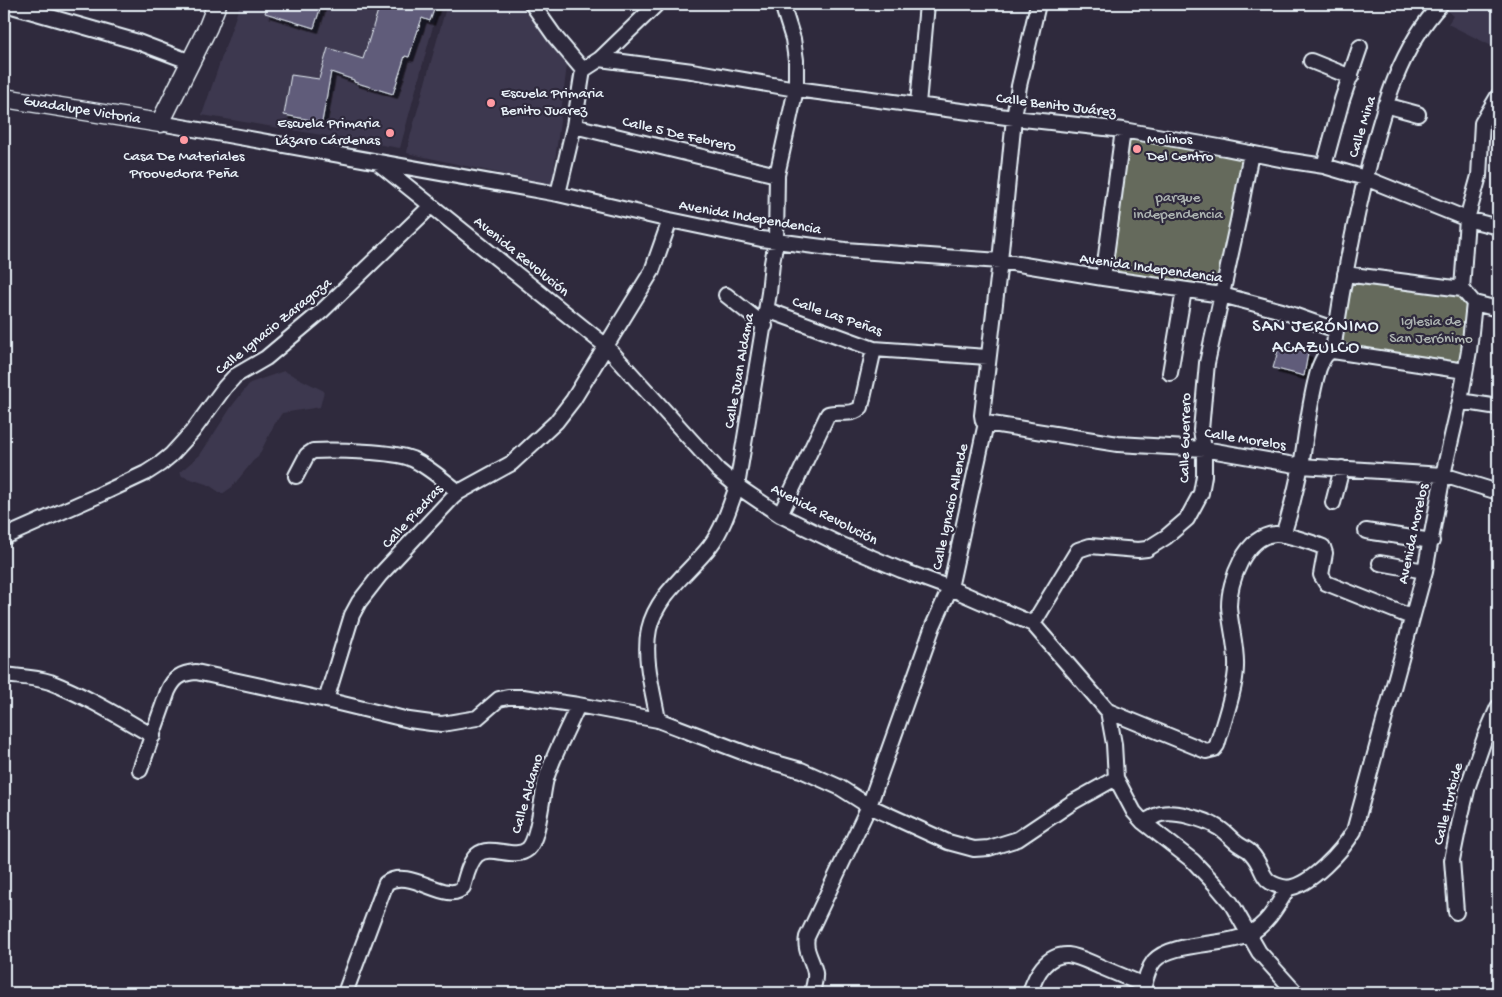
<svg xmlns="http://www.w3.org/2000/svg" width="1502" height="997" viewBox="0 0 1502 997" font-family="'Gochi Hand',sans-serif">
<defs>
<filter id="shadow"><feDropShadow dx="4.5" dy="4.5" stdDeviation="0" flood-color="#0009"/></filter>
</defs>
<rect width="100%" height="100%" fill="#2f2a3d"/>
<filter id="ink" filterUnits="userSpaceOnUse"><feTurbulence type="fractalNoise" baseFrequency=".02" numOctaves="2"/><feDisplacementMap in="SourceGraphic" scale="10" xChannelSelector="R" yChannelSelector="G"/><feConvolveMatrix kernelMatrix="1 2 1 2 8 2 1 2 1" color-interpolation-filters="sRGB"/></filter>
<g filter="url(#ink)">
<!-- built -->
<path fill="#3e394f" d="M240,4h199l-39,144 -198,-33z
M447,4h75l4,8 41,53 -15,120 -145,-32 2,-12z
M1450,4h48v45l-50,-25 5,-8 -9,-8z
M284,371l40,20 -4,16 -38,6 -8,12 -16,32 -5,4 -21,26 -10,7 -13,-9 -27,-9 -2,-4 20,-17 32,-49 18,-23z"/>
<!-- green -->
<path fill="#656a5c" stroke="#a6aeaa" d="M1127,138l118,21 -24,132 -86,-12 -22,-11z
M1345,276l114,16 8,13v42l-2,17 -127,-16z"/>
<!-- building -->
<path fill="#615c7a" stroke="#e8f1f8" filter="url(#shadow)" d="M268,4h46l7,2 -7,22 -49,-15z
M380,4h56l-6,17 -8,-3 -13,39 -4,-1 -12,38 -39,-12v-2l-23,-8 -9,50 -38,-7 7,-40 28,4 9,-31 35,11z
M1280,344l28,9 -4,23 -31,-8z"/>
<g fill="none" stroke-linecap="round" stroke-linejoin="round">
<defs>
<path id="minor" d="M5,4l133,38 53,20
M532,4l24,34 27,32
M600,59l92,12 104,18 218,29 109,12 102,18 60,12 39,6 41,12 102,41 31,8
M1311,61l40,16
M583,70l17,-11 57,-55
M918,104l9,-100
M1385,105l33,9
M160,123l398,71 112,26 91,19 84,11 155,11 103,17 119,17 60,16 54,19
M574,126l203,49
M377,162l229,184 112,124 19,16 43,29 55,27 66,28 49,18 83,36 75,87 98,40 8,-2 3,-4c6,-21 19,-57 19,-78 1,-21 -6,-41 -7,-61 0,-25 16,-70 46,-72 8,-1 39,9 48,13l2,6 -4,22 5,8 85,34
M1324,166l18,-66 18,-53
M558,194l16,-68 9,-56
M1345,274l117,15
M1103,278l20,-148
M726,295l39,31
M1474,303l24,6
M767,310l107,39 113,8
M1333,351l132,20
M1170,373l14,-83
M1460,401l38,6
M986,423l132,21 86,5 97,17 142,9 55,17
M296,476l11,-21 6,-4c22,-1 80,0 99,8 17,8 32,22 47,33
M1333,503l9,-35
M780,515l48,-101c11,-4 24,3 33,-7l13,-58
M1366,531l66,10
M1283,535c8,-24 14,-50 19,-75 5,-31 8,-63 17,-92 3,-7 6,-16 14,-17 9,-63 20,-125 36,-186 14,-57 31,-117 72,-161
M4,537l93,-41 49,-23 14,-9 11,-9 21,-23 33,-45 10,-11 31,-18 56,-47 109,-105
M1380,563l45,8
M1033,624l45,-74 12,-4 48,4 9,-1 19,-12 21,-18 14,-26 3,-17v-27l-3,-19 6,-67 31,-142 13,-68
M4,675c15,2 31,2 46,7 36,14 70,35 103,54
M326,700l26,-85 7,-13 21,-27 72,-77 7,-6 53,-29 44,-41 17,-22 79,-129 18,-51
M1108,711l6,33 2,34 18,34 9,10 50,39 22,23 16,19 28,49 37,41
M658,720c-5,-29 -15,-62 -9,-91 8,-35 41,-57 61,-83 13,-17 20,-40 27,-60l32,-193 3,-30 4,-22 1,-66 19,-86v-29l-3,-21 -11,-35
M140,770l28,-79c6,-13 13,-18 28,-19l130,28 83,20 22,3 11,1 35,-6 22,-19 9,-2h15l55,8 80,15 100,38 43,12 38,17 30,19 79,36 26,7 15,-1 29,-9 55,-37 43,-24
M1143,822c6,-2 12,-7 18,-8 15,-3 43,5 56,13 8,4 14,12 21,17 4,3 10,5 13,9 16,17 6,30 37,35
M1456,912l-4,-52 8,-40 8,-34 17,-49 13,-30
M345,993l41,-110c24,-17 62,23 77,4 3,-10 6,-25 14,-32 14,-12 37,6 51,-6 11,-10 14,-55 18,-70 8,-26 22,-50 32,-74
M812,993c1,-6 4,-13 3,-20 -2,-13 -11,-22 -8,-36l62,-131 64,-180 17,-38 36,-165 -3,-2 -1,-6 18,-154 14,-143 5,-32 19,-82
M1030,993c5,-17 16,-39 38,-38 11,1 23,8 33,12 14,6 29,12 43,18
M1142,993c3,-11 5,-23 12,-32 18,-20 71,-14 95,-27 19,-10 28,-28 39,-46 23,-3 54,-37 66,-57l71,-260 18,-96 17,-74 9,-50 5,-48 -12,-14 5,-70 12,-43 3,-53 16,-27"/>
<g id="major">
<path id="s1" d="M4,98l156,25 48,-96 9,-23"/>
</g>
</defs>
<!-- minor casing -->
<use href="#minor" stroke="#e8f1f8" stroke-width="18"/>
<!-- major casing -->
<use href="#major" stroke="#e8f1f8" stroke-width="21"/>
<!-- minor -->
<use href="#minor" stroke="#2f2a3d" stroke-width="14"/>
<!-- major -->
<use href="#major" stroke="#2f2a3d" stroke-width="18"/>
</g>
</g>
<!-- markers -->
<g fill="#ff9aa2" stroke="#2f2a3d" stroke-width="2">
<circle cx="491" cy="103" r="5"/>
<circle cx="390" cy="133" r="5"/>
<circle cx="184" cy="140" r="5"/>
<circle cx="1137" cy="149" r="5"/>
</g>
<g text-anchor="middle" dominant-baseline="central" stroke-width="4.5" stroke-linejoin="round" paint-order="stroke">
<!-- poi labels -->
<g font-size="15" fill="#e8f1f8" stroke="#2f2a3d" text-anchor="start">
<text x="501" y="94">Escuela Primaria<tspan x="501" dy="17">Benito Juarez</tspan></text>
<text x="380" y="124" text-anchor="end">Escuela Primaria<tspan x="380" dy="17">Lázaro Cárdenas</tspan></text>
<text x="1147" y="140">Molinos<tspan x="1147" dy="17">Del Centro</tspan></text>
<text x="184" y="157" text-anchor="middle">Casa De Materiales<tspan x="184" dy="17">Proovedora Peña</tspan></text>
</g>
<!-- street labels -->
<g font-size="15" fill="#e8f1f8" stroke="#2f2a3d">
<text transform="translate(1056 106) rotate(7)">Calle Benito Juárez</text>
<text stroke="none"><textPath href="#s1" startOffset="79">Guadalupe Victoria</textPath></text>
<text transform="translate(1363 127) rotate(-73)">Calle Mina</text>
<text transform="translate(679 135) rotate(13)">Calle 5 De Febrero</text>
<text transform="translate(750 218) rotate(10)">Avenida Independencia</text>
<text transform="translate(521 257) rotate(39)">Avenida Revolución</text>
<text transform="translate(1151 269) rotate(8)">Avenida Independencia</text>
<text transform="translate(837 317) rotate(19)">Calle Las Peñas</text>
<text transform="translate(274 327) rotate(-39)">Calle Ignacio Zaragoza</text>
<text transform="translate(740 371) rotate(-80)">Calle Juan Aldama</text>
<text transform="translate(1186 438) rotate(-89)">Calle Guerrero</text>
<text transform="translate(1245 440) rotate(9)">Calle Morelos</text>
<text transform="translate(951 507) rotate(-78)">Calle Ignacio Allende</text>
<text transform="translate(824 515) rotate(27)">Avenida Revolución</text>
<text transform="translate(413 517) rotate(-47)">Calle Piedras</text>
<text transform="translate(1414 534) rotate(-78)">Avenida Morelos</text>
<text transform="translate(528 794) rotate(-74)">Calle Aldamo</text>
<text transform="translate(1449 804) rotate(-76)">Calle Iturbide</text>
</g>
<!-- park labels -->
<g font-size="15" fill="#adb4b2" stroke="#2f2a3d">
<text x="1178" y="198">parque<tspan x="1178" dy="17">independencia</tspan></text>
<text x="1431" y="322">Iglesia de<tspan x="1431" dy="17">San Jerónimo</tspan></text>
</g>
<!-- quarter labels -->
<g font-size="18" letter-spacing="1" fill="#e8f1f8" stroke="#2f2a3d">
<text x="1316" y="327">SAN JERÓNIMO<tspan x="1316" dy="21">ACAZULCO</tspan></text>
</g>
</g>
<!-- margin -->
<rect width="1502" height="997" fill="none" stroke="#2f2a3d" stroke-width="20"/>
<rect x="10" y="10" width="1482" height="977" fill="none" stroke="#e8f1f8" stroke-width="2" filter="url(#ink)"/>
</svg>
